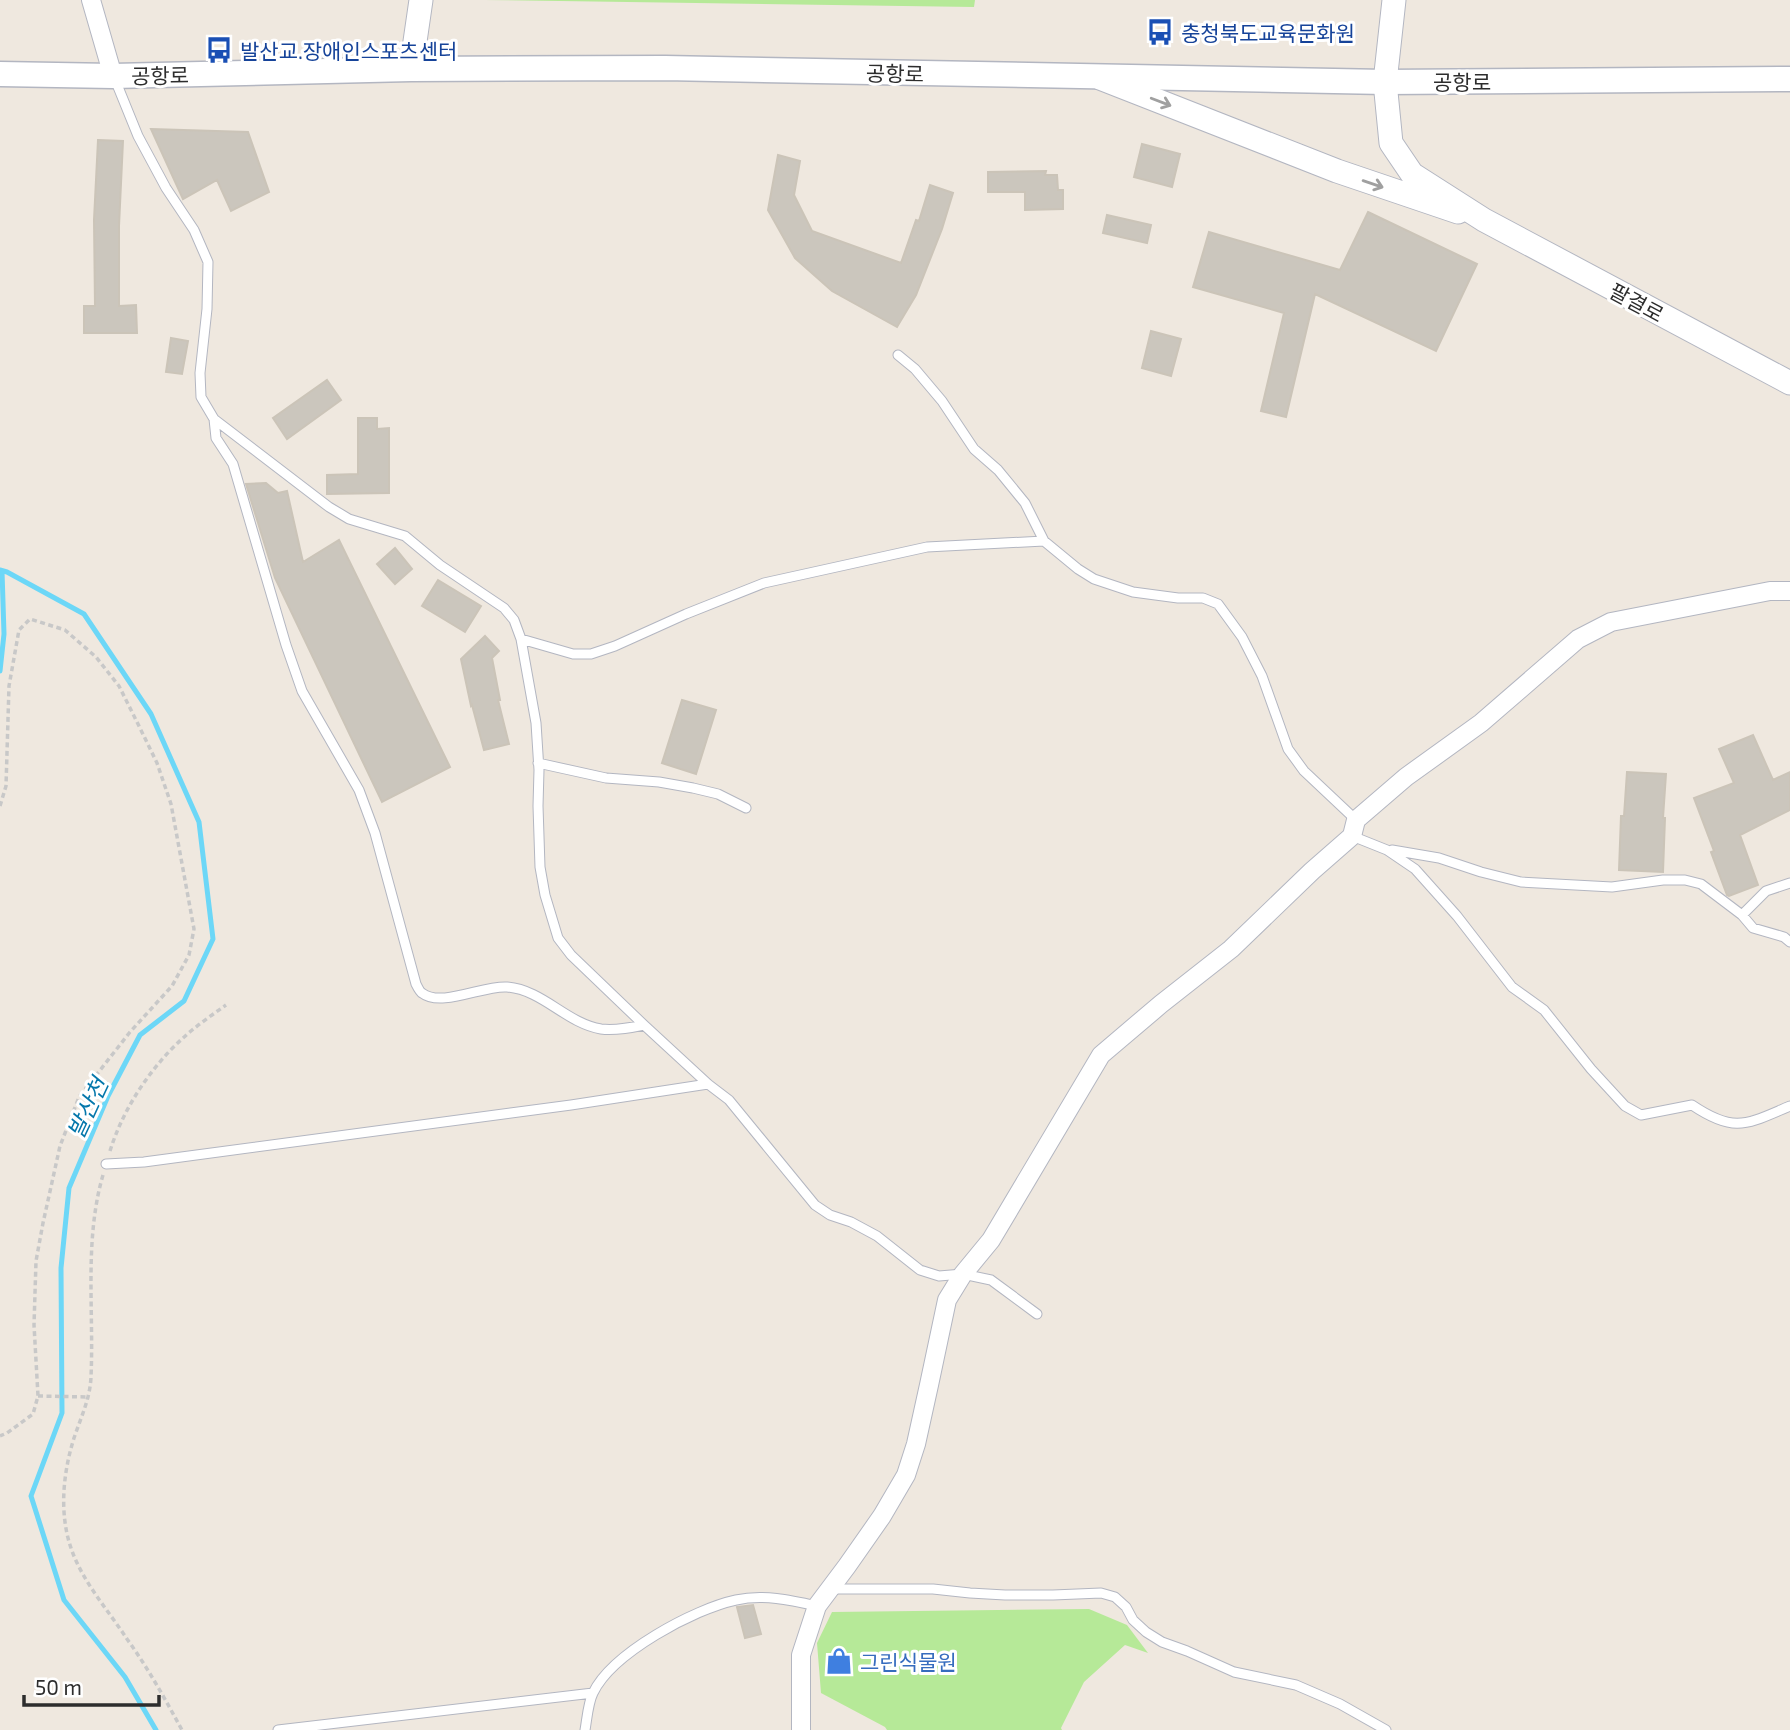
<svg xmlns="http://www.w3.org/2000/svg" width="1790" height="1730" viewBox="0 0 1790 1730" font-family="'Exo 2','Noto Sans KR',sans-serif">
<rect width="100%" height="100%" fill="#efe8df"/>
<!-- green -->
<path fill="#b6e998" d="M484,0h491l-1,7z
M1089,1609l38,16 21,28 -23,-8 -41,37 -23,46 1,2h-175l-2,-3 -64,-34 -4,-50 15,-31z"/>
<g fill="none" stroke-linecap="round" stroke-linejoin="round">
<!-- stream -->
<path stroke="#6cd7f7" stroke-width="5" d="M0,570l7,2 77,42 67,100 48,108 14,117 -29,62 -44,34 -32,61 -39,92 -8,80 1,145 -31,83 33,104 61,77 31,53
M0,671l4,-37 -2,-63"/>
</g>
<!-- building -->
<path fill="#cbc6bd" stroke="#cbc4b8" stroke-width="2" d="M151,129l97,3 21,60 -38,19 -14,-31 -34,19z
M98,140l25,1 -4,85v80l17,-1 1,28h-53v-27h11l-1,-86z
M1142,144l38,10 -8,33 -38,-10z
M778,155l22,6 -6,34 18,36 89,32 15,-43 3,1 11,-36 23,8 -11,36 -26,66 -19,32 -65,-36 -37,-33 -27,-48z
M1046,171l-1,4h12l1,15h5v19l-38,1v-18h-37v-20z
M1368,212l109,52 -41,87 -121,-57 -29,123 -25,-6 23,-98 -91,-26 16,-55 131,38z
M1107,215l44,10 -4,18 -44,-10z
M1151,331l30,8 -10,37 -29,-8z
M171,338l17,3 -6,33 -16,-2z
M327,380l14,20 -54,39 -14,-21z
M358,418h19v11l12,-1v65l-62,1v-19l31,-1z
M266,483l12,10 9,-2 16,71 36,-22 111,227 -68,35 -107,-224 -29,-94z
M395,548l17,21 -17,15 -18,-20z
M438,580l43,26 -16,26 -43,-26z
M485,636l14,15 -7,7 8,42h-2l11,44 -25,6 -12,-45 -1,1 -10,-47z
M682,700l34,10 -20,64 -34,-11z
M1753,735l20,45 17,-8v38l-50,25 18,50 -29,11 -2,-1 -16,-43 3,-1 -20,-53 40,-15 -15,-34z
M1627,772l39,2 -3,44h2l-2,54 -44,-2 2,-54h3z
M753,1605l8,29 -16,4 -8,-31z"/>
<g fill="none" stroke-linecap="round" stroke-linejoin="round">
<defs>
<path id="service" d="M114,77l24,59 28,52 28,42 14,32 -1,47 -7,64 1,24 13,22 115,88 20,12 56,17 35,29 64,43 10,12 7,19 15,84 3,47 -1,36 2,61 5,28 13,43 13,17 73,70 64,59 21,16 86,105 15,10 21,7 26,14 43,34 19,6 24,-2 28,6 46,34
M898,355l17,14 27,32 32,48 24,21 27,33 19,38 34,28 16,10 39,13 45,6h25l15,6 24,33 20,39 26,73 16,22 52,49
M214,419l2,19 17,26 53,181 16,46 57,99 16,43 41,151c1,2 4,8 6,9 19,15 62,-8 85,-6 36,3 59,36 94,42 14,2 29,-1 43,-4
M521,639l52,15h18l24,-8 71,-32 78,-31 163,-36 117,-6
M538,763l68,15 53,4 34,6 25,6 28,14
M1352,836l35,14 28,19 42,47 55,71 32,23 47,59 34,37 16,9 51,-10c43,29 55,19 98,1
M1392,850l47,8 42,14 40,10 91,5 51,-7h22l16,4 41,31 11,13 31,9 6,5
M1742,915l24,-24 24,-8
M106,1164l38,-2 427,-57 137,-21
M832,1589h101l37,4 35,2h48l48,-2 14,4 11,10 7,13 13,12 16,10 25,9 47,21 62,13 44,19 46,26
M278,1730l315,-37
M585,1730c2,-11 3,-27 8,-37 19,-40 101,-84 143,-93 27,-6 54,0 81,6"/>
<path id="minor" d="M91,0l22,76
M801,1730v-75l16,-49 30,-40 35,-50 24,-41 10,-31 13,-59 18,-85 16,-26 28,-34 110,-185 60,-51 70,-55 81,-78 40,-35 4,-16 50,-43 75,-54 97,-84 33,-17 159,-31h20"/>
<path id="tertiary" d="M1394,0l-9,82 6,61 21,31 72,46 306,163
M411,69l10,-69
M1100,78l237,93 121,41"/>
<path id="secondary" d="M0,74l113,2 298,-7 254,-1 720,14 405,-3"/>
</defs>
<!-- service casing -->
<use href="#service" stroke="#b3b6c1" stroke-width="11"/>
<!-- minor casing -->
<use href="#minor" stroke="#b3b6c1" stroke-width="20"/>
<!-- tertiary casing -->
<use href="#tertiary" stroke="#b3b6c1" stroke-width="25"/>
<!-- secondary casing -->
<use href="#secondary" stroke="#b3b6c1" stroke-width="27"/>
<!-- path -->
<path stroke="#c8c8c8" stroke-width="3.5" stroke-dasharray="5 3.5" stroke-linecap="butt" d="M0,806l6,-20 3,-100 10,-56 11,-11 35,11 31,27 23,29 19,38 19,39 14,41 23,125 -5,26 -17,31 -42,46 -51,65 -19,49 -17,77 -7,38 -2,64 4,71 -5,18 -26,19 -7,3
M110,1151c13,-42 40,-83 73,-113 13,-12 29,-23 43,-33
M103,1175c-19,65 -9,135 -12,202 -1,22 -10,40 -17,61 -11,35 -15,75 -3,110 11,33 37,62 56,91 21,29 38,60 55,91
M38,1396l51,1"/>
<!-- service -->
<use href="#service" stroke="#fff" stroke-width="9"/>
<!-- minor -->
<use href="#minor" stroke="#fff" stroke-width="18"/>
<!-- tertiary -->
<use href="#tertiary" stroke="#fff" stroke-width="23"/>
<!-- secondary -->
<use href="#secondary" stroke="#fff" stroke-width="24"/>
</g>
<!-- one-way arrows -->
<defs><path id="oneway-shaft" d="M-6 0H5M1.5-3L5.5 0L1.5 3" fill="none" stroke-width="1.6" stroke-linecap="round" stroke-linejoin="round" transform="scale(1.75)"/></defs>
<g stroke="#a0a0a0">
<use href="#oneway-shaft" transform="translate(1161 102) rotate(21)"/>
<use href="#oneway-shaft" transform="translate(1373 184) rotate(19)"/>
</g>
<!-- icons -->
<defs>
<symbol id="bus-bare" viewBox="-9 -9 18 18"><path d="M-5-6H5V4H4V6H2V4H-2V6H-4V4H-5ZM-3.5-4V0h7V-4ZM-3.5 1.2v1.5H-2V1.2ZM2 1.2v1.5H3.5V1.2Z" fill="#1a4fb4" stroke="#fff" stroke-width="2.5" paint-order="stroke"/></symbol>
<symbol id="shop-bare" viewBox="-9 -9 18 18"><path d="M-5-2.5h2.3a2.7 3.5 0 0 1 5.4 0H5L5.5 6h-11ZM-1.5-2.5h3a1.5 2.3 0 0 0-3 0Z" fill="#3f7fe0" stroke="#fff" stroke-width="2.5" paint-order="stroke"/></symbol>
</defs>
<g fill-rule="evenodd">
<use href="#bus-bare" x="1141" y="13" width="38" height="38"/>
<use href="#bus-bare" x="200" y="31" width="38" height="38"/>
<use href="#shop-bare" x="820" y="1642" width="38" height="38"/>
</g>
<g text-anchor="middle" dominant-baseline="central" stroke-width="6" stroke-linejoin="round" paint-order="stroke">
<!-- transit labels -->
<g font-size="21" fill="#164399" stroke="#fff" text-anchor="start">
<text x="1181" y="32">충청북도교육문화원</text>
<text x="240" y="50">발산교.장애인스포츠센터</text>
</g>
<!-- street labels -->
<g font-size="21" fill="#2d2d2d" stroke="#fff">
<text transform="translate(895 73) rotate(1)">공항로</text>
<text transform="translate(160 75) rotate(-1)">공항로</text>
<text x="1462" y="81">공항로</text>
<text transform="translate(1637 302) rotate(28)">팔결로</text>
</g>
<!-- shop labels -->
<g font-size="21" fill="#366cbe" stroke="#fff" text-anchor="start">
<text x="860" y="1661">그린식물원</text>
</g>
<!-- water labels -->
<g font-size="23" font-style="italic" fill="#0477ab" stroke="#fff">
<text transform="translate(87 1108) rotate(-65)">발산천</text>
</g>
</g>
<!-- scale -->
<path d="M24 1695v10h135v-10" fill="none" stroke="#2d2d2d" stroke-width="3.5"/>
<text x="35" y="1695" font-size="21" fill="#2d2d2d" stroke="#ffffff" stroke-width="5" paint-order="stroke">50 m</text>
</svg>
